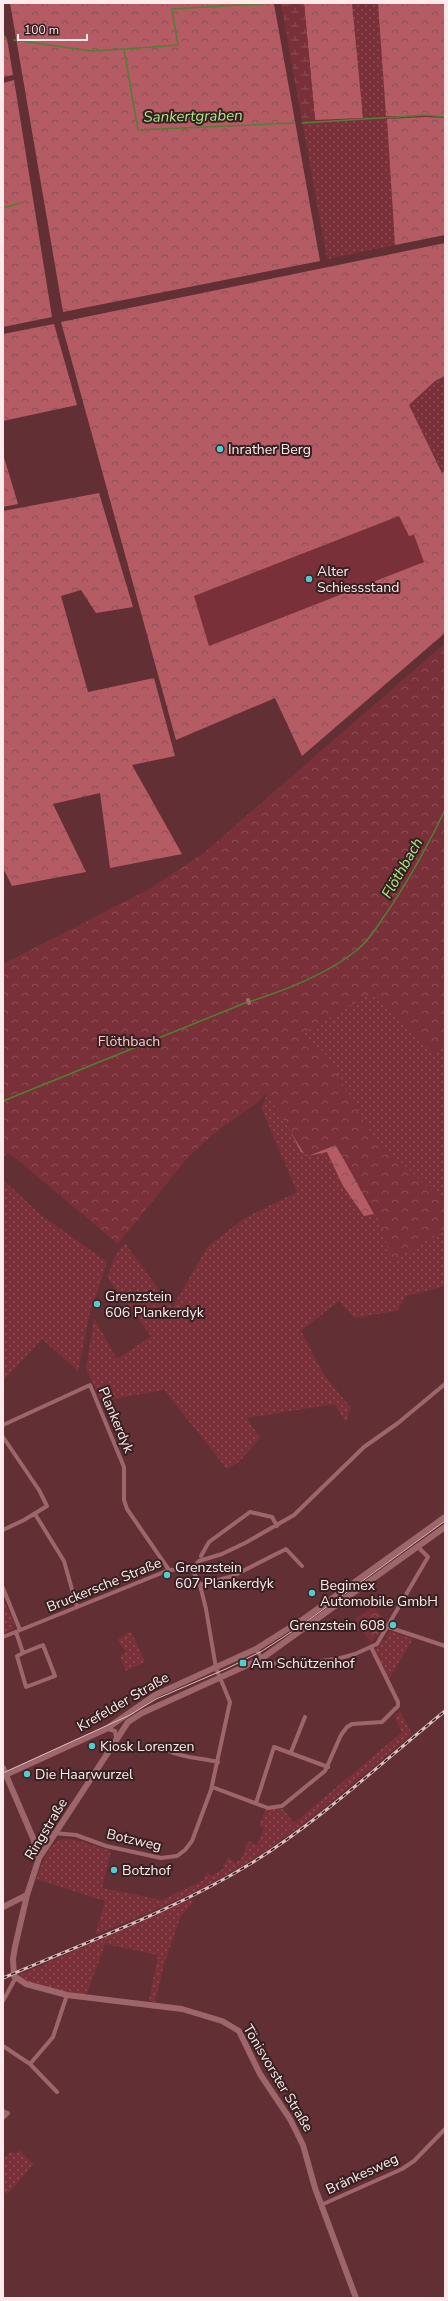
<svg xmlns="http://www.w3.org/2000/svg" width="448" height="2301" viewBox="0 0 448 2301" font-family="'Nunito Sans',sans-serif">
<defs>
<pattern id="grass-dots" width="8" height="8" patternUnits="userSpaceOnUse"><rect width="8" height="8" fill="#793039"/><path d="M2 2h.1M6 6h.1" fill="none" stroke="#8d4e56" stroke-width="1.8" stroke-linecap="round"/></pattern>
<pattern id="forest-crowns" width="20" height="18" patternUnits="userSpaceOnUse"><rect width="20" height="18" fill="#b45b64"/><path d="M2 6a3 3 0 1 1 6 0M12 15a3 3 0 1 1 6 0" fill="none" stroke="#855256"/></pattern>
<pattern id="wetland-marsh" width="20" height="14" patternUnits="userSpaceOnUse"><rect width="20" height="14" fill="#793039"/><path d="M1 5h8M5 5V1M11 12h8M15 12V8" fill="none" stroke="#8d4e56"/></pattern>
<pattern id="park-crowns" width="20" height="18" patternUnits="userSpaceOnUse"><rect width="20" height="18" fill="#793039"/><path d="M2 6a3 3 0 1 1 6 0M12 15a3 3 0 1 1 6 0" fill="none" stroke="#8d4e56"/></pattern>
</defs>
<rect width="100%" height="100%" fill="#622f34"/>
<!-- grass -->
<path fill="url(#grass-dots)" d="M352,3h26l8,113h59v2l-19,-1 -39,2 8,126 -68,14 -25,-138 61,-3z
M443,378l2,3v88l-2,4 -34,-68 26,-24z
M445,955v331l-39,10 -9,15 -43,7 -15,-17 -38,30 23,44 27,33 -5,15 -11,-19 -88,14 13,20 -21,24 -12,7 -63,-79 -62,11 -16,-32 8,-51 23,41 34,-23 -44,-59 8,-20 10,-14 47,65 36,-62 37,-28 52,-26 -36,-85 7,-14 40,63 19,-4 16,34 21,30 -114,-217z
M3,1180l38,35 66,47 -18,55 -11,54 -36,-32 -39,42z
M3,1599l12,26 -2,5 -10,4z
M131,1631l14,31 -19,9 -6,-15 6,-4 -9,-12z
M390,1631l23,8 -24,40 -14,-29 8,-10 2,1 2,-3 -2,-1z
M400,1711l12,23c-54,45 -107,93 -167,130 -47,29 -99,50 -150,71l10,-34 -69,-22c21,-54 25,-43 75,-28l-9,37 60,12 42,-20 3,-8 4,4 12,-7 5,-12 7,6 6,-4 7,-18 9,4 7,-17 -5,-2 7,-17h17l11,14 108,-91 -8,-16z
M191,1899l3,2 -14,17 -15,43 -10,41 -6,-1 9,-46 -53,-11 -19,52 -22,-3 -42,-13 -5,-4z
M19,2150l15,14 -27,31 -4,-4v-31l7,-8 6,1z"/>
<!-- forest -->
<path fill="url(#forest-crowns)" d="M10,3l264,1 46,257 -257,51z
M304,3h48l11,115 -48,2z
M378,3h67v113h-59z
M3,37l4,2 6,36 -10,2z
M14,80l38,237 -49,10v-244z
M426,117l19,1v117l-50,10 -8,-126z
M445,243v133l-10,5 -26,24 33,68 3,-4v164l-143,123 -27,-58 -99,42 -115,-418z
M54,324l23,81 -74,16v-87z
M3,454l15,50 -15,3z
M99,493l34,114 -37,6 -15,-23 -20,6 27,96 66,-14 21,78 -43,9 50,89 -72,14 -10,-75 -47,11 33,68 -74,14 -9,-18v-357z
M282,1061l96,152 -14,3 -21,-30 -16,-34 -19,4 -7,-4 -17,-33z"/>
<!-- wetland -->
<path fill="url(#wetland-marsh)" d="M304,3l11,117 -13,1 -21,-117z"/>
<!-- park -->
<path fill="url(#park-crowns)" d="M445,643v402l-13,8 -55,-59 -12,3 -63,37 23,19 48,83 72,67v27l-53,31 -10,-32 -46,-84 -30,12 -39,-64 -10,10 -40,28 -28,25 -71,88 -109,-91 -6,4v-193l148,-76 54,-36z
M374,1606l13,18 -16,19 -16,-24z"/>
<!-- pitch -->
<path fill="#793039" d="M399,516l10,20 5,-1 10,27 -215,84 -15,-50z"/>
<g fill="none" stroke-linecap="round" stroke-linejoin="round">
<!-- stream -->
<path stroke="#527f36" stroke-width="1.5" d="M3,35l3,3
M14,40l77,11 33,-2 14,81 156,-7
M125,49l53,-4 -6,-36 101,-6
M302,123l124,-8 19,2
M3,208l17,-5
M3,1101l242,-98c36,-11 81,-28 112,-53 10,-8 19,-21 26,-32 24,-34 44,-71 62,-108"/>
<!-- street -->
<path stroke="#9e666a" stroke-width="4" d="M248,1000l1,3
M3,1425l87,-40 34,82v33l3,9 42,61
M3,1437l36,53 8,16 -23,14 -21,10
M35,1514l29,47 13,46
M201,1556l8,-14 41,-30 22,5 5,9
M200,1585l33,-9 53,-27 16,17
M3,1588l17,42
M388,1627l57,19
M16,1632l7,21 -6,3 9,31 29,-11 -12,-31 -20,8
M3,1637l166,-67 23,-1 7,-8 23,-7 23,-11 49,-28 70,-68 34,-24 47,-39
M256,1649l9,14 32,1 40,-5 18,-5 22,-10 51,-87 -10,-10
M108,1729l7,2 1,7
M168,1751c16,7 32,7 50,11
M291,1752l14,-35
M212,1787l56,21 14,-2 43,-35 16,-36 6,-8 5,-3 30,-2 16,-16v-4l-27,-55
M256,1803l18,-56 54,20
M54,1833l22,2 30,11 55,12 16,-2 8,-6 7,-9 19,-51 19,-88 -14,-34 -10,-59 -6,-24 -8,-16
M3,2001l12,-22
M3,2046l27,18 27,28
M30,2064l23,-27 14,-42
M3,2111l5,2 -5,5
M321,2205l81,-36 12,-8 31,-32"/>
<!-- secondary -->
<path stroke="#9e666a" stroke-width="6" d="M3,1768l30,70 6,20
M3,1776l103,-47 49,-34 101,-46 49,-31 140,-101
M3,1907l24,-12
M356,2298l-41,-110 -12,-43 -13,-26 -30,-45 -21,-43 -17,-10 -40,-12 -115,-14 -41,-11 -12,-8 -1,-17 2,-12 12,-52 12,-37 89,-136 14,-9 119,-54 184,-132"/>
<!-- tram -->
<path stroke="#dabfc1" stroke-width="1" d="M3,1773l127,-58 26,-16 72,-31 34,-17 37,-24 146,-106"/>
<defs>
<path id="rail" d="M3,1978c83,-36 170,-67 247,-114 70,-43 131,-101 195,-153"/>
</defs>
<!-- rail casing -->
<use href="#rail" stroke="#dabfc1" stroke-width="3"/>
<!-- rail -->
<use href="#rail" stroke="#372021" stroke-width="1.5" stroke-dasharray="4.5" stroke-linecap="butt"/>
</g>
<!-- markers -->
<g fill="#52cdcd" stroke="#372021" stroke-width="1.5">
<circle cx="220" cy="449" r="4"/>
<circle cx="309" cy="579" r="4"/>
<circle cx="97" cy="1304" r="4"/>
<circle cx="167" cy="1575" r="4"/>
<circle cx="312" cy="1593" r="4"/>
<circle cx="393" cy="1625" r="4"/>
<rect x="239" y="1659" width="8" height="8" rx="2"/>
<circle cx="92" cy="1746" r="4"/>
<circle cx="27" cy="1774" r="4"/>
<circle cx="114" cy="1870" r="4"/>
</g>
<g text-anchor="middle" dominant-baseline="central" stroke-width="4" stroke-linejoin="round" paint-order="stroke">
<!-- poi labels -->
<g font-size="14" fill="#feeaeb" stroke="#372021" text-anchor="start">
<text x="228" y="449">Inrather Berg</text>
<text x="317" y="571">Alter<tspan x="317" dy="16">Schiessstand</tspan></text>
<text x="105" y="1296">Grenzstein<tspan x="105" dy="16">606 Plankerdyk</tspan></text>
<text x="175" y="1567">Grenzstein<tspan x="175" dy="16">607 Plankerdyk</tspan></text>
<text x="320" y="1585">Begimex<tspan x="320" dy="16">Automobile GmbH</tspan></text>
<text x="385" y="1625" text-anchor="end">Grenzstein 608</text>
<text x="251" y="1663">Am Schützenhof</text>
<text x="100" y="1746">Kiosk Lorenzen</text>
<text x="35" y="1774">Die Haarwurzel</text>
<text x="122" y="1870">Botzhof</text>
</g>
<!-- park labels -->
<g font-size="14" fill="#fbc8ca" stroke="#372021">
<text x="129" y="1041">Flöthbach</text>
</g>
<!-- street labels -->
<g font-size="14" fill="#feeaeb" stroke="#372021">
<text transform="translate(116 1420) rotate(67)">Plankerdyk</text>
<text transform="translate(104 1585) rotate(-22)">Bruckersche Straße</text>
<text transform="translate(123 1702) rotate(-30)">Krefelder Straße</text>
<text transform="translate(46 1829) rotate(-59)">Ringstraße</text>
<text transform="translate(134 1840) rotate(13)">Botzweg</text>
<text transform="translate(278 2078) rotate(59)">Tönisvorster Straße</text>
<text transform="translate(362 2174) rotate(-25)">Bränkesweg</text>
</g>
<!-- water labels -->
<g font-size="15" font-style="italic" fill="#a9e985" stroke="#372021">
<text transform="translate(193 116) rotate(-1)">Sankertgraben</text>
<text transform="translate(402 868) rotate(-60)">Flöthbach</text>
</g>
</g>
<!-- border -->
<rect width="448" height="2301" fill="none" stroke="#feeaeb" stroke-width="8"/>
<!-- scale -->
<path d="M18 34v6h69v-6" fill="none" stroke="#feeaeb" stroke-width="2"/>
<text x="24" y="34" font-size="12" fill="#feeaeb" stroke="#372021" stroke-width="3" paint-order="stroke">100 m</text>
</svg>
